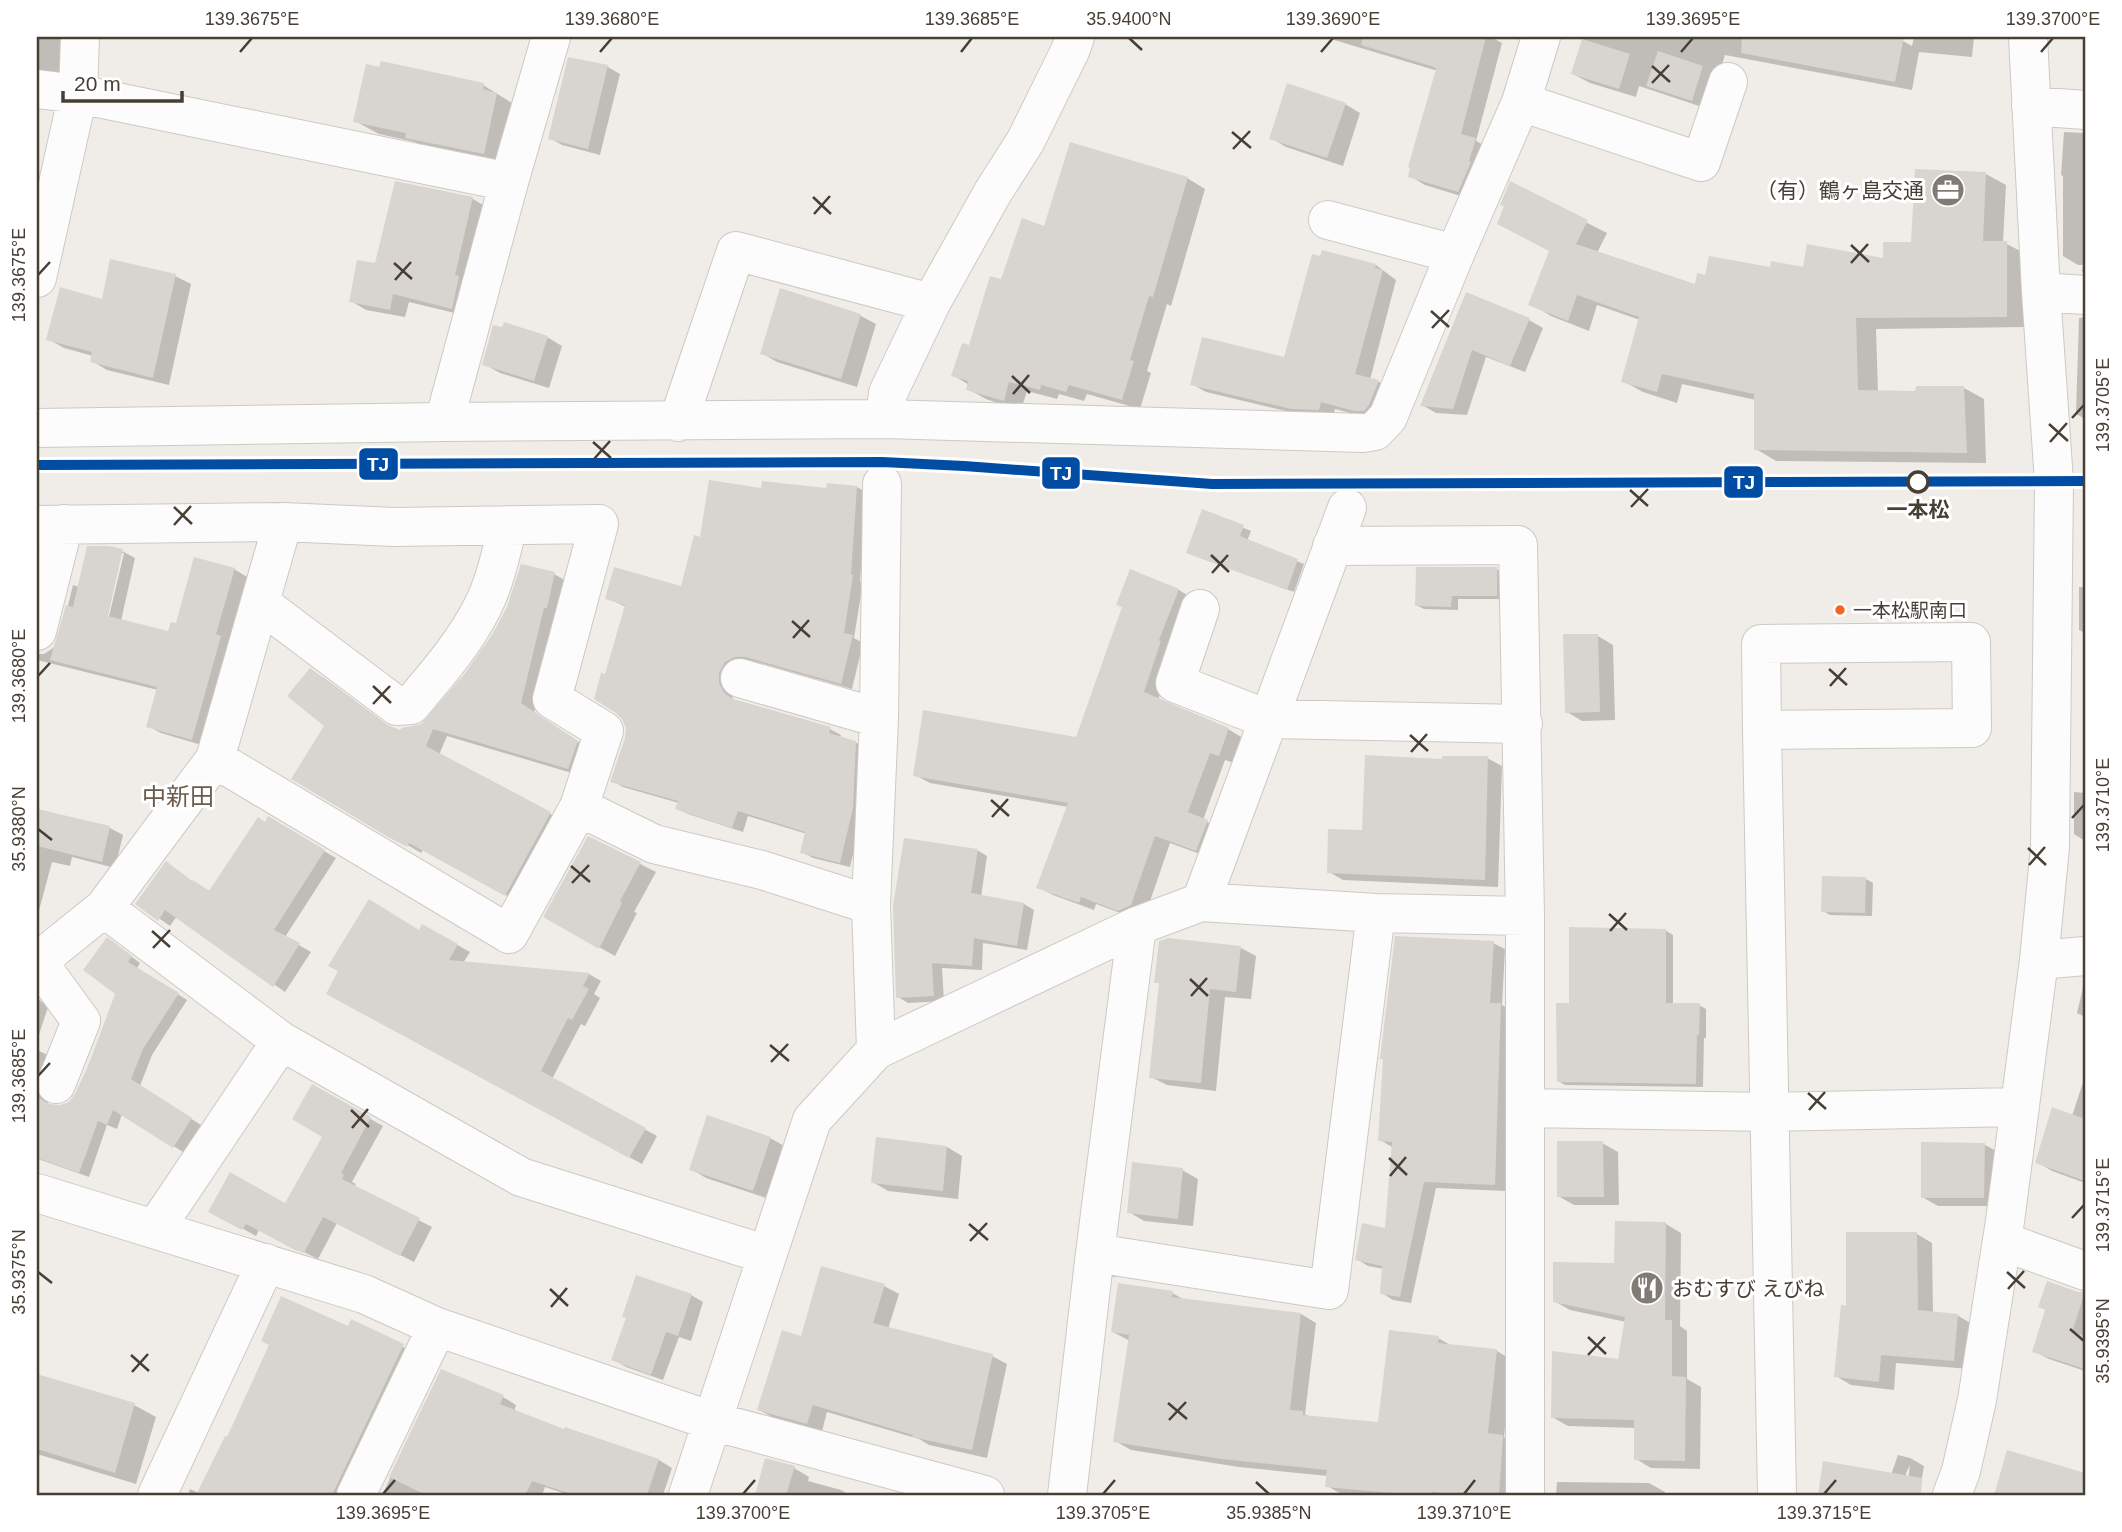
<svg xmlns="http://www.w3.org/2000/svg" width="2122" height="1532" viewBox="0 0 2122 1532" font-family="Arial,'Noto Sans JP',sans-serif">
<rect width="100%" height="100%" fill="#f0ede8"/>
<!-- shadow -->
<path fill="#0003" fill-rule="evenodd" d="M37,37h26l-4,36 -22,-2z
M1324,37h167l11,6 -26,98 15,8 -17,51 -49,-15 -15,-9 28,-105z
M1585,37h295l23,4 9,5 2,-9h60l-2,20 -53,-5 -7,38 -187,-35 -17,54 -69,-23 -3,11 -46,-14 -17,-9z
M569,59l39,8 12,7 -20,81 -38,-10 -12,-7z
M483,85l37,23 -13,58 -77,-15 -15,-9 -36,-8 -24,-13z
M1345,104l15,9 -17,53 -57,-19 -15,-9z
M2064,132l21,1v140l-3,-1 1,-7h-5l-15,-9v-80l-2,-1z
M1986,174l20,11 -3,57 23,12 1,73 -151,2 2,63h39l47,-4 20,11 2,64 -210,-2 -20,-12v-49l-74,-16 -5,19 -34,-11 -20,-11 17,-61 -43,-15 -8,26 -38,-15 -20,-12 19,-53 -39,-67 96,49 -10,20 99,33 10,-9 65,-7 33,-1 81,-9 28,-17z
M1187,178l18,11 -34,117 -4,-2 -20,67 4,2 -11,36 -53,-15 -3,7 -25,-7 -2,5 -30,-8 -6,19h-3l-32,-11 -18,-10 1,-4 -16,-10 17,-27 32,-66 43,-54z
M396,183l77,16 15,9 -21,108 -58,-14 -4,15 -39,-7 -15,-9 25,-36z
M1376,265l20,15 -26,100 9,2 14,8 -23,28 -35,-9 -2,8 -26,-1 -101,-24 -14,-8 93,-25z
M175,276l16,8 -22,101 -62,-15 -15,-9 1,-5 -29,-8 -16,-9 55,-38z
M781,291l80,25 15,8 -19,63 -80,-25 -15,-9z
M1467,294l62,26 14,8 -18,44 -39,-15 -19,58 -31,-2 -14,-8z
M2085,317v102l-9,-5 3,-96z
M547,337l15,9 -13,42 -49,-15 -16,-9z
M857,487l10,6 -7,88 3,1 -9,56 9,5 -11,46 -95,-27h-10l-18,28 5,11 96,28 11,6 -1,3 15,4 11,6 -3,66 -13,53 -37,-9 -11,-6 5,-18 -59,-18 -5,16 -55,-18 -11,-5 2,-6 -56,-16 -11,-6 15,-43v-11l-21,-51 20,-69 -19,-9 76,-10 19,-49 61,-49h65z
M1203,511l48,20 -4,10 57,23 -10,28 -99,-36z
M122,551l13,7 -14,63 48,13 65,-65 13,8 -18,65 -24,104 -44,-13 -13,-7 10,-36 -121,-30v-6h7l9,-6 7,-10 13,-53 6,2zM120,553h4l-17,72 -3,-1z
M1496,569l7,4 1,26h-46v11l-34,-1 -8,-4z
M1131,571l48,19 14,9 -35,101 70,29 15,9 -9,25 -9,-3 -22,60 19,10 -11,28 -41,-15 -24,70 -12,5 -38,-14 -2,6 -41,-15 -15,-8 30,-80 -138,-24 -15,-8 162,-36 47,-132z
M554,574l14,8 -11,32 -23,99 57,37 -9,26 -135,-40 -8,19 125,66 -45,81 -96,-52 -2,3 -127,-75 33,-52 -17,-56 14,8 67,50 9,4 21,-6z
M2079,587h6v46l-6,-3z
M1598,636l15,9 2,75 -33,1 -15,-9z
M1487,758l15,8 -4,121 -155,-7 -14,-8 34,-40 81,-71z
M2074,792l11,1v48l-11,-7z
M37,809l73,19 13,7 -8,33 -43,-11 -2,9 -18,-4 -15,56z
M269,819l67,39 -51,79 26,15 -26,40 -108,-76 -7,10 -33,-23 57,-21 17,10z
M589,838l67,34 -22,40 3,1 -22,43 -70,-39z
M977,850l10,6 -6,41 43,7 10,6 -7,40 -44,-7 -1,27 -40,-2 2,33 -36,2 -10,-6z
M1824,877l42,2 7,4 -1,33 -42,-1 -7,-4z
M423,926l47,26 -7,11 126,11 12,7 -7,13 6,4 -15,28 -4,-2 -29,55 105,57 -15,28 -302,-163 80,-69z
M1665,930l8,5v70h26l7,4v29h-2l-1,49 -138,-2 -7,-4 12,-76z
M1493,943l12,6 -3,56 10,6 -6,180 -70,-3 -25,115 -18,-3 -11,-7 2,-24 -16,-3 -11,-7 30,-28 5,-84 -12,-7z
M116,945l24,18 -3,5 50,32 -35,55 -12,31 61,39 -18,27 -61,-38 -5,15 -10,-4 -18,52 -51,-18 -1,3v-112l17,8 -10,36 5,11 11,2 11,-5 7,-9 39,-100z
M1241,948l15,8 -5,43 -26,-2 -9,94 -49,-6 -16,-8 10,-93 -5,-2z
M2085,979v38l-8,-4z
M37,998l11,9 -11,34z
M2085,1076v107l-33,-12 -15,-9 35,-46z
M312,1086l71,40 -31,56 4,2 -2,3 78,40 -18,35 -77,-39 -19,36 -59,-29 -3,6 -45,-25 74,-6 40,-69z
M770,1138l16,9 -17,52 -63,-21 -15,-9z
M878,1139l69,8 15,9 -4,43 -70,-8 -15,-9z
M1602,1143l16,9 1,53h-45l-16,-9z
M1985,1145l15,8 -1,53h-61l-16,-9z
M1182,1170l16,9 -5,47 -49,-5 -15,-9z
M1666,1224l15,9 -1,93 7,5v48l14,8 -1,82 -49,-1 -15,-9v-31l-68,-2 -16,-9 68,-56 6,-39 -56,-12 -16,-9 62,-36z
M1917,1234l15,9 1,70 24,2 15,9 -3,45 -73,-6 -2,27 -43,-5 -15,-9 12,-68z
M884,1286l15,8 -11,35 104,27 15,8 -20,94 -58,-13 -10,-6 -92,-27 -5,19 -48,-13 -15,-8 43,-72z
M1172,1293l13,7 116,14 15,9 -11,91 5,3 70,7 58,-86 14,8 45,5 15,9 -8,77 14,8 -3,50h-172l-16,-9 1,-10 -89,-9 -108,-17 -16,-9 15,-100 -17,-9z
M2077,1293l8,1v77l-36,-12 -15,-8 13,-41z
M691,1295l12,7 -12,39 -12,-4 -16,43 -37,-13 -13,-8z
M352,1321l65,33 -68,141h-161l2,-6 9,4 29,-54 120,-110z
M442,1371l61,26 13,8 -2,7 52,19 93,29 13,8 -9,27h-94l-24,-8 -3,8h-160z
M37,1376l97,29 22,12 -20,67 -99,-30z
M2009,1452l76,23v20h-89z
M1898,1455l12,3 14,8 -5,29h-13l4,-30 -4,8 -3,22h-84l6,-32 66,12z
M766,1460l28,8 15,9 -1,4 33,9 8,5h-93z
M1557,1482l92,1 16,9v3h-109z"/>
<!-- building -->
<path fill="#d8d4cf" d="M1363,37h123l-25,97 15,4 -7,23 2,1 -13,30 -50,-15 2,-9 -2,-1 28,-98 -2,-2 -73,-22z
M1742,37h162l-9,45 -154,-29z
M1582,39l48,15 -11,35 -48,-15z
M1658,51l45,15 -11,35 -46,-15z
M568,57l40,8 -20,84 -40,-10z
M381,61l103,22 -1,6 14,4 -13,61 -79,-16 1,-5 -53,-11 13,-58 13,3z
M1287,83l59,20 -19,55 -58,-19z
M1070,142l118,35 -35,120 -4,-1 -19,64 4,1 -12,39 -53,-15 -3,7 -25,-7 -1,5 -31,-8 -5,19 -38,-11 2,-9 -17,-5 11,-33 7,2 21,-69 11,3 21,-61 22,8z
M1915,169l71,3 -3,69h24v76l-151,1 2,72 57,1 1,-5h48l3,67 -213,-3v-56l-92,-20 -5,18 -36,-10 18,-65 -62,-22 -9,26 -40,-16 21,-54 -52,-27 7,-18 -4,-1 10,-24 78,39 -12,24 119,40 2,-11 8,2 4,-19 61,11 1,-6 32,6 4,-23 76,14v-16h28z
M395,181l78,16 -18,78 4,1 -7,33 -59,-15 -3,16 -41,-8 8,-42 18,3z
M1322,250l54,14 -1,4 8,2 -28,104 24,6 -10,25 -5,6h-10l-33,-9 -2,8 -28,-1 -101,-24 12,-48 82,20 28,-103 8,2z
M110,259l66,15 -23,104 -63,-16 2,-10 -46,-12 14,-53 42,12z
M780,288l81,26 -20,65 -81,-25z
M1466,292l64,26 -20,48 -38,-16 -19,59 -33,-3z
M504,322l44,14 -14,45 -52,-16 11,-40 9,2z
M709,480l52,8 1,-7 64,7 1,-5 30,3 -6,88 2,1 -9,58 9,2 -12,49 -96,-27h-10l-10,5 -6,11v10l5,10 9,6 98,28 -2,6 27,8 -3,67 -13,55 -40,-10 5,-21 -67,-21 -6,17 -57,-19 3,-8 -68,-19 15,-44 1,-10 -4,-9 -6,-6 -22,-14 7,-26 4,1 20,-69 -20,-6 9,-32 67,19 13,-51 6,2z
M1202,509l42,16 -4,11 58,23 -11,31 -101,-37z
M87,546h22l14,3 -15,67 60,15 3,-9 5,1 18,-66 41,11 -19,66 5,2 -29,104 -46,-13 11,-40 -107,-27 16,-55 7,2z
M521,564l34,8 -8,36h-3l-23,95 57,38 -10,28 -135,-40 -7,17 125,66 -46,84 -96,-53 -2,4 -19,-10 -97,-58 33,-53 -37,-30 23,-28 75,56 15,6 2,-2 19,-4 45,-52 27,-39 14,-26z
M1416,567h81v29h-45l-1,11 -36,-1z
M1130,569l49,20 -20,51 2,1 -17,51 85,36 -10,28 -9,-3 -22,59 20,8 -12,31 -41,-15 -24,69 -13,6 -37,-14 -2,6 -43,-15 32,-85 -155,-27 10,-66 153,27 46,-130 -6,-2z
M1563,634h35l2,78 -35,1z
M1365,755l77,4v-3h46l-3,124 -158,-7 1,-44 34,1z
M37,809l73,17 -8,36 -65,-16z
M268,816l57,34 -51,80 26,13 -27,44 -108,-77 -7,11 -23,-17 31,-43 26,20 1,-1 16,11 49,-74 7,5z
M588,836l53,26 -21,39 2,2 -23,46 -56,-32z
M904,838l74,11 -7,44 53,10 -7,43 -43,-8 -2,28 -40,-3 2,33 -38,2 -3,-93z
M1822,876l44,1 -1,36 -44,-1z
M369,899l50,31 3,-6 36,20 -9,16 141,13 -7,13 6,3 -17,31 -4,-2 -27,53 105,57 -17,30 -303,-164 12,-23 -10,-5z
M1569,927l97,2v74h34l-1,32h-2l-1,49 -139,-2 -1,-79h13z
M1395,936l99,5 -4,62h11l-6,182 -71,-3 -24,115 -20,-3 2,-28 -27,-6 7,-37 23,5 7,-86 -14,-1 5,-82h-3z
M107,937l25,19 -4,6 51,31 -36,56 -12,30 61,39 -19,30 -60,-38 -6,15 -9,-4 -19,52 -42,-15v-65l2,5 10,6 11,1 9,-3 7,-10 12,-26 27,-72 -32,-24z
M1168,938l73,8 -5,46 -26,-3 -9,94 -52,-5 10,-95h-5l5,-42z
M312,1084l59,33 -30,56 3,2 -2,4 78,39 -20,38 -77,-39 -19,36 -9,-3 -49,-26 -4,6 -34,-18 22,-40 55,31 37,-66 -30,-18z
M2052,1107l33,12v62l-50,-18z
M707,1115l64,22 -18,54 -64,-21z
M876,1137l71,9 -4,45 -72,-8z
M1557,1141h46l1,56h-47z
M1921,1142l64,1 -1,55h-63z
M1132,1162l51,6 -5,51 -51,-6z
M1615,1221l51,1 -1,98h7v56l14,1 -1,84 -51,-1v-40l-83,-2 1,-67 66,8 7,-42 -72,-15v-40l61,1z
M1846,1232h71l1,78 40,4 -4,47 -73,-6 -2,27 -45,-5 7,-72 5,1z
M821,1266l64,18 -12,39 120,31 -21,96 -60,-13 1,-2 -100,-30 -6,19 -50,-14 25,-80 19,6z
M636,1275l56,19 -14,42 -12,-4 -15,43 -40,-15 15,-42 -4,-1z
M2047,1281l31,11h7l-13,40 13,4v33l-53,-17 13,-42 -7,-3z
M1118,1283l55,8 -1,6 129,16 -11,97 13,1v4l75,7 11,-92 50,6 -1,7 59,6 -9,84 15,2 -4,60h-36l-31,-3v3h-19l-88,-8 2,-17 -105,-11 -109,-17 16,-107 -18,-3z
M281,1296l67,30 3,-7 53,25 -72,151h-136l29,-59 2,1 42,-92 -8,-4z
M441,1369l63,26 -4,9 64,25 1,-2 94,32 -12,36h-73l-42,-14 -7,14h-99l-37,-18z
M37,1374l98,29 -20,70 -78,-24z
M2007,1450l78,23v22h-91z
M765,1458l30,8 -9,29h-31z
M1823,1461l99,17 -1,17h-103z"/>
<g fill="none" stroke-linecap="round" stroke-linejoin="round">
<defs>
<path id="minor" d="M37,89l41,5 431,88
M1521,102l180,60 27,-80
M2031,106l54,4
M1328,220l127,34
M37,278l41,-184 2,-57
M2041,292l44,3
M885,419l3,-26 43,-90 62,-111 32,-50 45,-91 5,-14
M444,422l65,-240 42,-145
M678,422l58,-171 195,52
M37,428l407,-6 441,-3 478,14 12,-2 13,-14 67,-163 66,-152 20,-65
M37,525l246,-3 111,5 205,-3 -47,175 52,32 -25,76 -70,127 -294,-175
M1332,546l186,-1 7,371v579
M260,603l137,103 14,-1c26,-31 52,-60 71,-97 13,-25 19,-55 26,-83
M1200,609l-25,74 92,36 256,5
M37,631l27,-107
M1971,642l1,86 -210,2 -1,-86z
M740,678l139,40
M1762,730l15,765
M579,807l75,37 108,26 109,35
M1201,902l146,-394
M104,908l177,133 240,136 246,78
M2039,960l46,-4
M37,962l67,-54 111,-149 68,-237
M38,962l43,59 -25,63
M876,1050l-5,-145 8,-187 3,-234
M1525,1108l245,4 248,-5
M37,1193l327,101 73,33 275,94 273,74
M155,1229l126,-188
M2002,1241l83,30
M1095,1253l234,37 47,-377
M157,1495l109,-232
M356,1495l81,-168
M688,1495l124,-375 64,-70 261,-124 64,-24 175,11 149,3
M1067,1495l28,-242 42,-327
M1952,1495l9,-24 16,-71 28,-179 34,-261 11,-113 4,-365 -13,-190 -13,-255"/>
</defs>
<!-- minor casing -->
<use href="#minor" stroke="#cdc9c4" stroke-width="40"/>
<!-- minor -->
<use href="#minor" stroke="#fdfcfc" stroke-width="38"/>
<defs>
<path id="rail-1" d="M37,465l845,-3 82,4 248,18 873,-3"/>
</defs>
<!-- rail-1 casing -->
<use href="#rail-1" stroke="#fff" stroke-width="16"/>
<!-- rail-1 -->
<use href="#rail-1" stroke="#004da3" stroke-width="10"/>
</g>
<!-- ticks -->
<path fill="none" stroke="#473e34" stroke-width="2.5" d="M1129,38l13,12M240,52l12,-14M600,52l12,-14M961,52l11,-14M1321,52l12,-14M1681,52l12,-14M2041,52l12,-14M1652,66l18,16M1652,83l17,-18M1232,132l19,16M1233,149l17,-18M813,197l18,17M814,214l16,-18M1851,245l18,17M394,263l18,16M1851,263l17,-19M38,275l12,-13M395,280l16,-18M1431,311l18,16M1432,328l17,-18M1012,376l18,17M1013,394l16,-19M2072,418l12,-13M2049,424l19,17M593,442l18,16M2050,442l17,-19M594,459l16,-18M1630,490l18,16M174,507l18,17M1631,507l17,-18M174,525l17,-19M1211,555l18,17M1212,573l16,-18M792,621l18,16M793,638l16,-18M1829,669l18,16M38,676l12,-13M373,686l18,17M1830,686l16,-18M373,704l17,-18M1410,735l18,16M1411,752l16,-18M991,800l18,16M992,817l16,-18M2072,818l12,-13M38,829l14,11M2028,848l18,17M2029,865l16,-18M571,866l19,16M572,883l17,-18M1609,914l18,16M152,931l18,16M1610,931l16,-18M153,948l17,-18M1190,979l18,17M1191,996l16,-18M770,1045l19,16M771,1062l17,-18M38,1076l12,-13M1808,1093l18,16M351,1110l18,17M1809,1110l16,-18M352,1128l16,-19M1389,1158l18,17M1390,1176l16,-19M2072,1218l12,-13M969,1224l19,16M970,1241l17,-18M38,1272l14,11M2007,1272l18,16M550,1289l18,17M2008,1289l16,-18M551,1307l16,-19M2070,1329l14,12M1588,1337l18,17M131,1355l18,16M1588,1355l17,-18M132,1372l16,-18M1168,1403l19,16M1169,1420l17,-18M1256,1482l13,12M383,1494l12,-14M743,1494l12,-14M1103,1494l12,-14M1464,1494l11,-14M1824,1494l12,-14"/>
<!-- icons -->
<defs>
<symbol id="office-disc" viewBox="-11 -11 22 22"><circle r="9.5" fill="#827b73" stroke="#fff"/><path d="M-6-3h4V-5.5h4V-3h4V5H-6ZM-1-4.5V-3h2v-1.5ZM-6 0V1H6V0Z" fill="#fff"/></symbol>
<symbol id="restaurant-disc" viewBox="-11 -11 22 22"><circle r="9.5" fill="#827b73" stroke="#fff"/><path d="M-5-6h1v4h1v-4h1v4h1v-4h1v5L-1.5 .5V6h-2V.5L-5-1ZM5-6V6H3V1.5H1.5Q1.5-4 5-6Z" fill="#fff"/></symbol>
</defs>
<g fill-rule="evenodd">
<use href="#office-disc" x="1929" y="171" width="38" height="38"/>
<use href="#restaurant-disc" x="1628" y="1269" width="38" height="38"/>
</g>
<!-- markers -->
<circle fill="#fff" stroke="#473e34" stroke-width="3.5" cx="1918" cy="482" r="10"/>
<circle fill="#f26522" stroke="#fff" stroke-width="2.5" cx="1840" cy="610" r="6"/>
<g text-anchor="middle" dominant-baseline="central" stroke-width="6" stroke-linejoin="round" paint-order="stroke">
<!-- bus labels -->
<g font-size="19" fill="#473e34" stroke="#fff" text-anchor="start">
<text x="1853" y="610">一本松駅南口</text>
</g>
<!-- poi labels -->
<g font-size="21" fill="#473e34" stroke="#fff" text-anchor="end">
<text x="1924" y="190">（有）鶴ヶ島交通</text>
<text x="1672" y="1288" text-anchor="start">おむすび えびね</text>
</g>
<!-- stop labels -->
<g font-size="21" font-weight="bold" fill="#473e34" stroke="#fff">
<text x="1918" y="509">一本松</text>
</g>
<!-- quarter labels -->
<g font-size="24" fill="#6a5b4a" stroke="#fff">
<text x="178" y="796">中新田</text>
</g>
</g>
<g stroke="#fff" stroke-width="2.5">
<rect x="358" y="447" width="41" height="34" rx="7" fill="#004da3"/>
<rect x="1041" y="456" width="40" height="34" rx="7" fill="#004da3"/>
<rect x="1723" y="465" width="41" height="34" rx="7" fill="#004da3"/>
</g>
<g font-size="19" text-anchor="middle" font-weight="bold" fill="#fff">
<text x="378" y="471">TJ</text>
<text x="1061" y="480">TJ</text>
<text x="1744" y="489">TJ</text>
</g>
<!-- border -->
<rect width="2122" height="1532" fill="none" stroke="#ffffff" stroke-width="77"/>
<!-- scale -->
<path d="M63 91v10h119v-10" fill="none" stroke="#473e34" stroke-width="3.5"/>
<text x="74" y="91" font-size="21" fill="#473e34" stroke="#ffffff" stroke-width="5" paint-order="stroke">20 m</text>
<rect x="38" y="38" width="2046" height="1456" fill="none" stroke="#473e34" stroke-width="2.5"/>
<g font-size="18" text-anchor="middle" fill="#473e34">
<text x="252" y="25">139.3675°E</text>
<text x="612" y="25">139.3680°E</text>
<text x="972" y="25">139.3685°E</text>
<text x="1129" y="25">35.9400°N</text>
<text x="1333" y="25">139.3690°E</text>
<text x="1693" y="25">139.3695°E</text>
<text x="2053" y="25">139.3700°E</text>
<text transform="translate(19 275) rotate(-90)" y="6">139.3675°E</text>
<text transform="translate(2103 405) rotate(-90)" y="6">139.3705°E</text>
<text transform="translate(19 676) rotate(-90)" y="6">139.3680°E</text>
<text transform="translate(2103 805) rotate(-90)" y="6">139.3710°E</text>
<text transform="translate(19 829) rotate(-90)" y="6">35.9380°N</text>
<text transform="translate(19 1076) rotate(-90)" y="6">139.3685°E</text>
<text transform="translate(2103 1205) rotate(-90)" y="6">139.3715°E</text>
<text transform="translate(19 1272) rotate(-90)" y="6">35.9375°N</text>
<text transform="translate(2103 1341) rotate(-90)" y="6">35.9395°N</text>
<text x="383" y="1519">139.3695°E</text>
<text x="743" y="1519">139.3700°E</text>
<text x="1103" y="1519">139.3705°E</text>
<text x="1269" y="1519">35.9385°N</text>
<text x="1464" y="1519">139.3710°E</text>
<text x="1824" y="1519">139.3715°E</text>
</g>
</svg>
